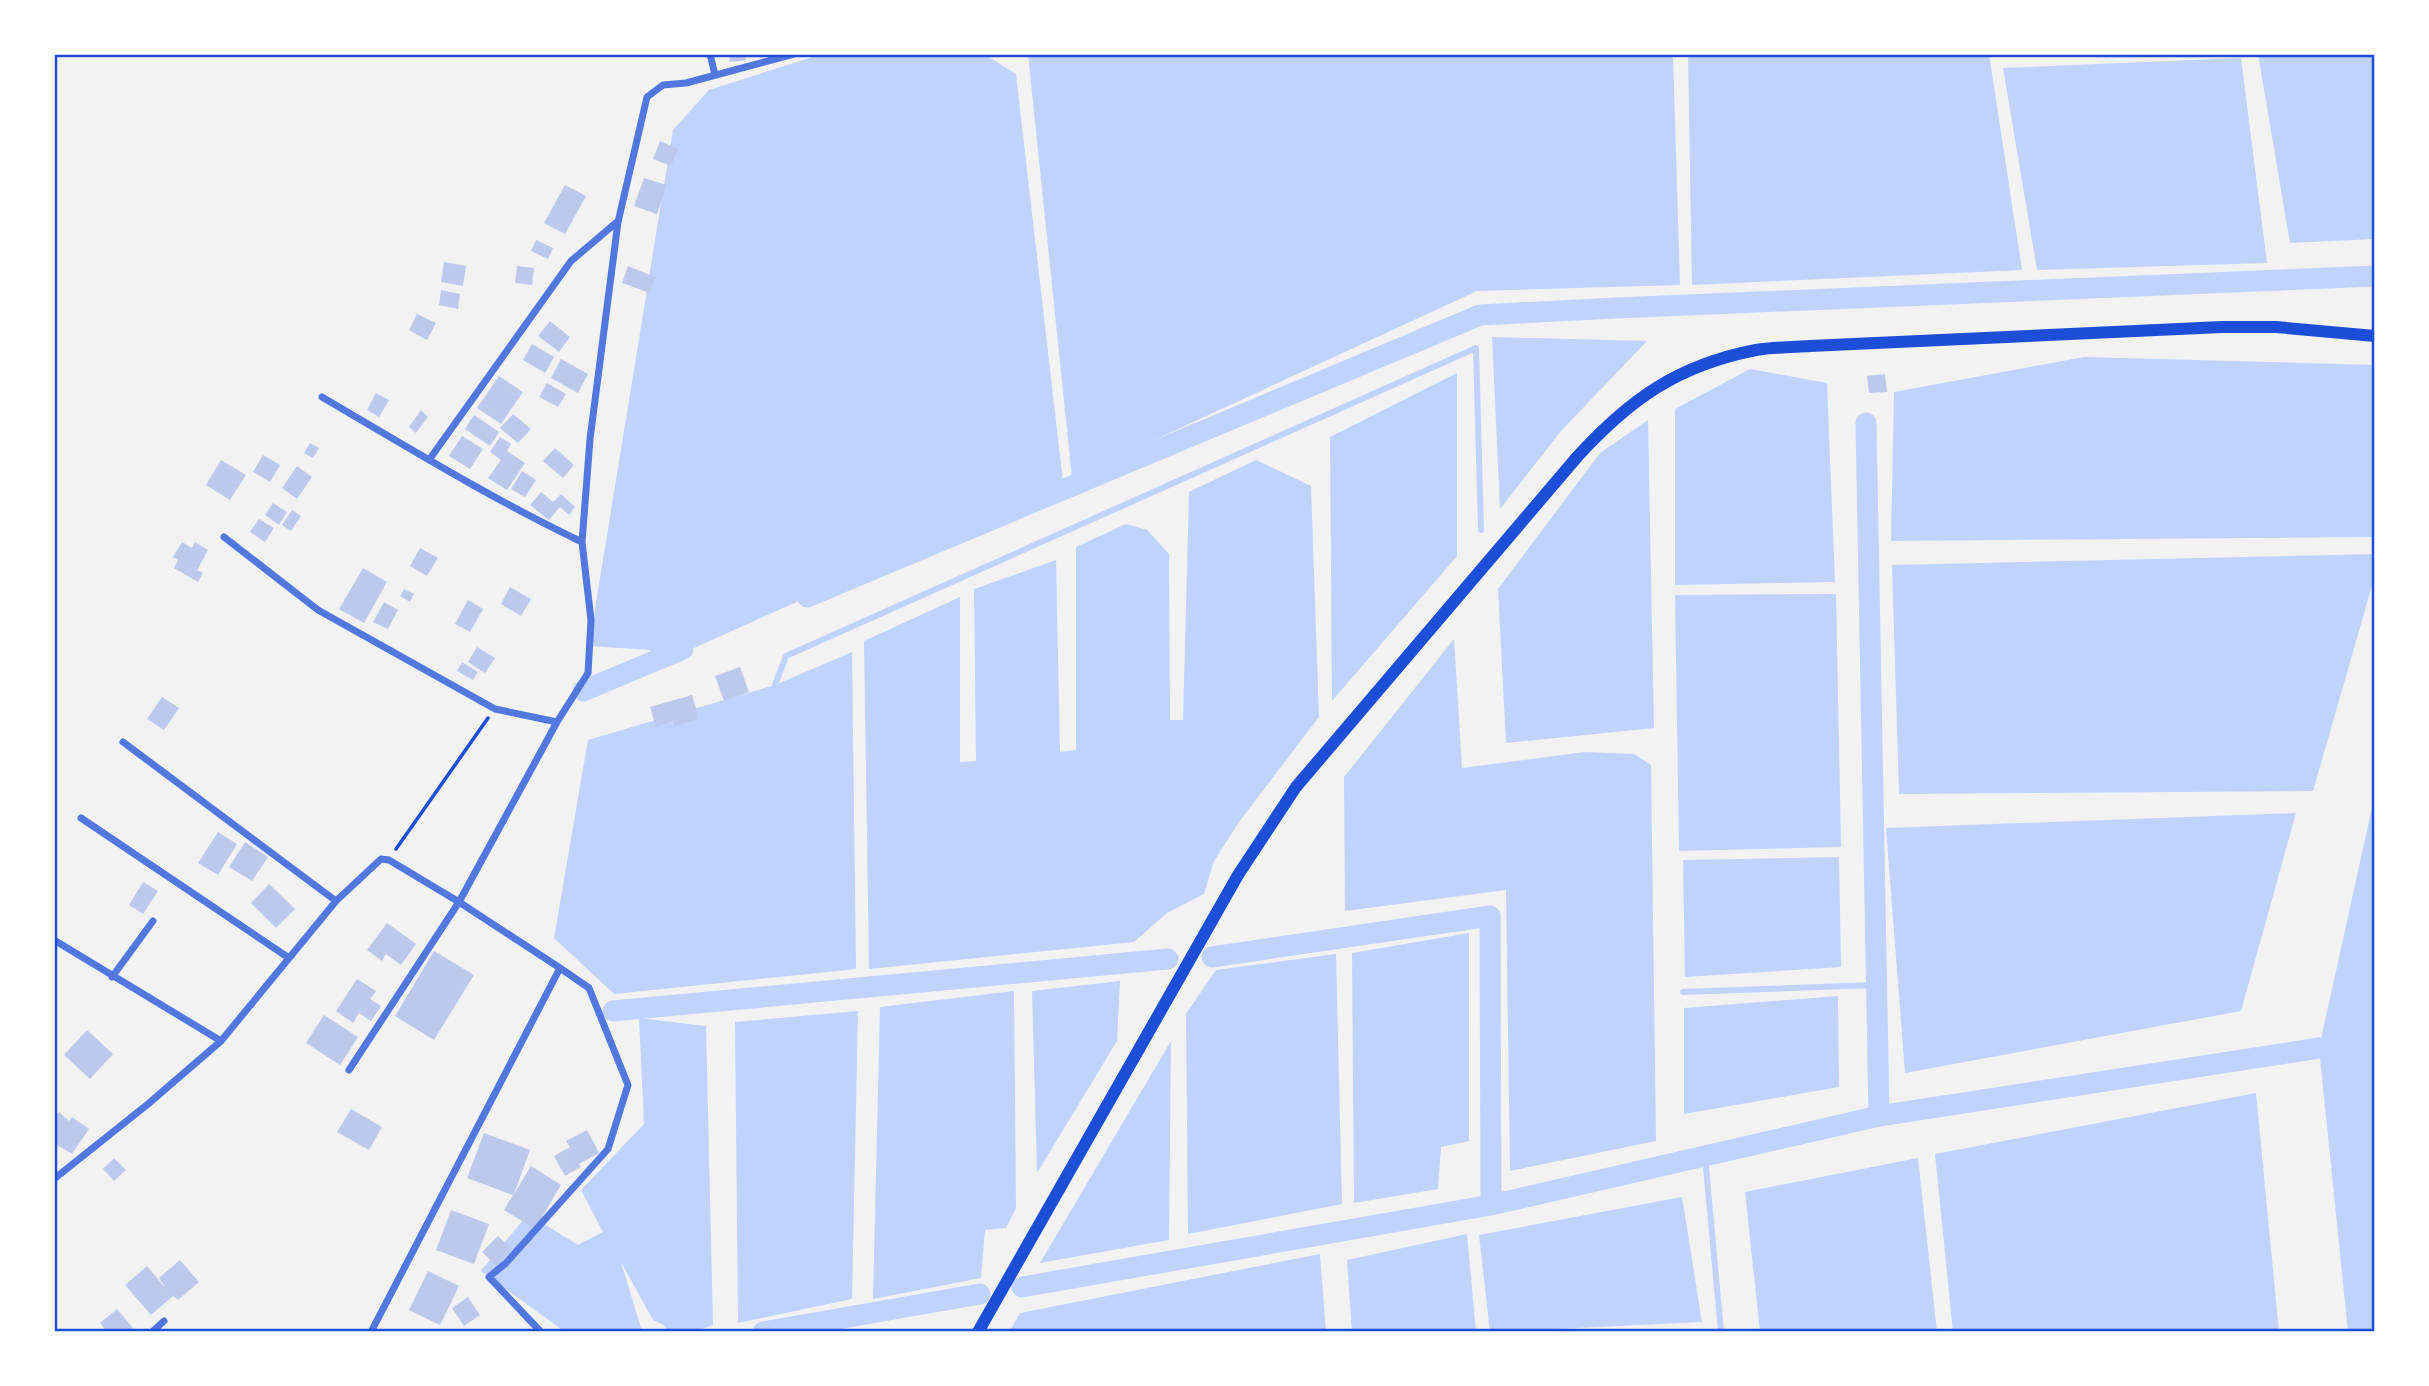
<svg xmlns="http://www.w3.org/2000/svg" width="2429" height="1386" viewBox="0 0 2429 1386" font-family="Rubik,sans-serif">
<rect width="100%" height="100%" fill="#f2f2f2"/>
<!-- water -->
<path fill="#bfd3fe" d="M822,54h162l32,20 47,408 -402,181 -11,-13 -61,-4 84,-516 36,-40z
M1028,54h645l7,231 -203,6 -405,187z
M1688,54h301l33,216 -330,15z
M2258,54h117v185l-85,4z
M2241,58l26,205 -230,7 -34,-202z
M1492,337l155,4 -86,90 -61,78z
M2084,357l291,8v172l-484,4 3,-149z
M1750,369l77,14 8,199 -160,3v-176z
M1457,373v183l-125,145 -2,-264z
M1648,420l6,308 -148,15 -8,-154 102,-136z
M1256,460l55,26 8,231 -80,105 -25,39 -10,33 -37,19 -33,29 -265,27 -5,-328 96,-44v165l16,-1 -2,-172 82,-29 4,192 16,-2v-203l50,-23 21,6 22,24 1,166h13l6,-228z
M2375,554v21l-62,216 -414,3 -7,-229z
M1836,594l5,253 -162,4 -4,-256z
M1454,639l8,129 123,-16 49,2 17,11 5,376 -146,30 -4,-281 -161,21 -1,-134z
M852,652l4,317 -242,25 -60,-56 34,-198 187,-55z
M2375,794v538h-27l-29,-284z
M2296,813l-55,198 -336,62 -19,-245z
M1839,857l2,110 -156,10 -2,-117z
M1469,933v208l-28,6 -3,42 -84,14 -2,-250z
M1336,954l6,250 -154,30 -2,-220 30,-44z
M1120,981l-3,60 -80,132 -5,-182z
M1014,991l2,217 -10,20 -21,2 -4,48 -108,21 7,-292z
M1838,996l1,91 -155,27v-106z
M858,1011l-6,288 -114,24 -3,-301z
M639,1018l67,8 7,299 -20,7h-25l-4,-7 -11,-5 -32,-58 20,66v4h-76l-84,-61 47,-57 50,31 25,-13 -22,-42 63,-66z
M1171,1041l-2,199 -129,23z
M2256,1093l23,239h-326l-18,-178z
M1918,1158l19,174h-177l-15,-140z
M1682,1197l20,125 -212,10 -11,-97z
M1467,1234l9,98h-124l-5,-72z
M1320,1254l6,78h-317l11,-19z"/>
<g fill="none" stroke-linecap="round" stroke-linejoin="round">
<!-- stream -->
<path stroke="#bfd3fe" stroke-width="6" d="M775,685l11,-29 690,-308 5,182
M1683,992l193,-7
M1705,1156l16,176"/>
<!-- canal -->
<path stroke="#bfd3fe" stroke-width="21" d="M1866,423l13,693
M807,597l673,-282 136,-7 759,-32
M583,691l100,-42
M1212,957l278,-41 1,289
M613,1011l555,-52
M1022,1287l469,-82 388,-89 440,-68
M763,1332l217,-38"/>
</g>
<!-- building -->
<path fill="#bdc9ec" d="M729,54h16l1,6 -16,2z
M660,141l18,8 -7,17 -18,-7z
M644,178l23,7 -10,29 -23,-8z
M565,185l21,11 -21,38 -21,-11z
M536,240l17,8 -5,11 -17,-8z
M444,262l22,4 -3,20 -22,-4z
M517,266l17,2 -2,17 -17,-2z
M628,266l27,11 -5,16 -28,-10z
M441,290l19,4 -2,15 -19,-4z
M417,314l19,9 -9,17 -18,-10z
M550,321l20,16 -11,15 -21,-16z
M532,344l22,13 -9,16 -22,-13z
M561,359l27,15 -10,19 -27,-15z
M1885,374l2,18 -18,1 -2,-17z
M499,376l24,16 -22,32 -24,-16z
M547,383l19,11 -8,13 -19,-10z
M376,393l13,7 -10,17 -12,-7z
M421,410l7,7 -12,16 -7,-6z
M513,414l18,15 -13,14 -18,-15z
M474,415l25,17 -9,14 -25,-17z
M462,436l21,13 -13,20 -21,-13z
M500,437l11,7 -4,7 18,12 -18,27 -19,-12 13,-18 -11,-8z
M310,443l9,5 -6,10 -9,-5z
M555,448l19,17 -11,13 -20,-17z
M263,455l17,10 -10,17 -17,-10z
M221,460l25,15 -16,25 -24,-15z
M297,466l15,11 -15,22 -15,-11z
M522,471l14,9 -11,17 -14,-8z
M541,492l12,10 8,-8 14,13 -6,8 -9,-8 -11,13 -19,-15z
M273,503l14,9 -8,13 -14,-10z
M292,510l9,6 -10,15 -9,-6z
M259,519l15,9 -9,14 -15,-10z
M182,542l10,6 3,-6 13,8 -11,20 6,3 -5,9 -24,-14 4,-8 -5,-3z
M420,548l18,10 -11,18 -17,-10z
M363,568l24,14 -23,41 -25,-14z
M510,587l21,12 -10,17 -20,-12z
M404,589l10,5 -4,8 -10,-6z
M468,600l15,9 -13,23 -15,-8z
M384,602l14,8 -10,19 -15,-7z
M477,647l18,11 -10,15 -17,-11z
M462,662l16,10 -5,8 -16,-9z
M740,667l9,25 -25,9 -9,-25z
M692,695l7,24 -25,7 -1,-5 -17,6 -6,-20z
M162,697l17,11 -15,22 -17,-11z
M218,832l19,12 -19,31 -20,-12z
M245,842l23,15 -16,24 -23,-14z
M143,882l15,9 -15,23 -14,-9z
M269,884l26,25 -19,19 -25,-25z
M387,923l29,21 -15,21 -15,-11 -4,7 -15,-11z
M434,951l40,24 -40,65 -39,-24z
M357,979l19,12 -6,8 11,7 -10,15 -12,-8 -6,10 -17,-12z
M324,1015l34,22 -18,28 -34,-22z
M87,1030l26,24 -23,25 -26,-24z
M351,1109l31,18 -13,23 -32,-18z
M59,1112l10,9 3,-4 17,12 -17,25 -18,-11v-25z
M587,1130l12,23 -20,11 2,3 -16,9 -11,-20 16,-9 -4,-6z
M484,1133l46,17 -16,44 17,-28 30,19 -26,44 -31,-19 9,-15 -46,-17z
M114,1158l12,12 -12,11 -11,-12z
M451,1210l38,14 -15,40 -38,-14z
M498,1236l14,13 -16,16 -14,-13z
M180,1260l19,22 -21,18 -5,-4 -22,19 -26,-30 22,-19 20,24 -8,-12z
M428,1271l31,15 -19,39 -31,-15z
M468,1297l12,18 -16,11 -12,-18z
M117,1309l16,19 -4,4h-22l-7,-9z"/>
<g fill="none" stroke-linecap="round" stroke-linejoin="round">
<!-- path -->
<path stroke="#1d4ed8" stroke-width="3.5" d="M396,849l92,-131"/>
<!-- minor -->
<path stroke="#5277de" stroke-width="7" d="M710,54l5,21
M322,397c85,50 170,102 260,145
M429,460l142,-199 46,-39
M224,537l94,73 177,99 62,13
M123,742l213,159
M81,818l208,140
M54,940l167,101
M112,977l41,-56
M349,1070l110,-168 98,-180 31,-49 3,-53 -9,-78 8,-103 28,-217 29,-125 16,-12 23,-2 108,-29
M54,1179l94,-75 73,-63 115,-140 45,-42 8,1 70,42 101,66 -189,364
M152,1332l12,-11
M541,1332l-52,-55 17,-14 102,-114 20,-64 -39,-97 -29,-20"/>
<!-- secondary -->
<path stroke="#1d4ed8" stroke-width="12" d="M978,1332l260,-457 58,-88 281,-330c53,-58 101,-92 179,-107 18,-3 37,-3 54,-4l412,-19h54l99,9"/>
</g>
<!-- border -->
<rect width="2429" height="1386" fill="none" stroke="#ffffff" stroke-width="112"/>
<rect x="56" y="56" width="2317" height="1274" fill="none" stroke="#1d4ed8" stroke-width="2.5"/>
</svg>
